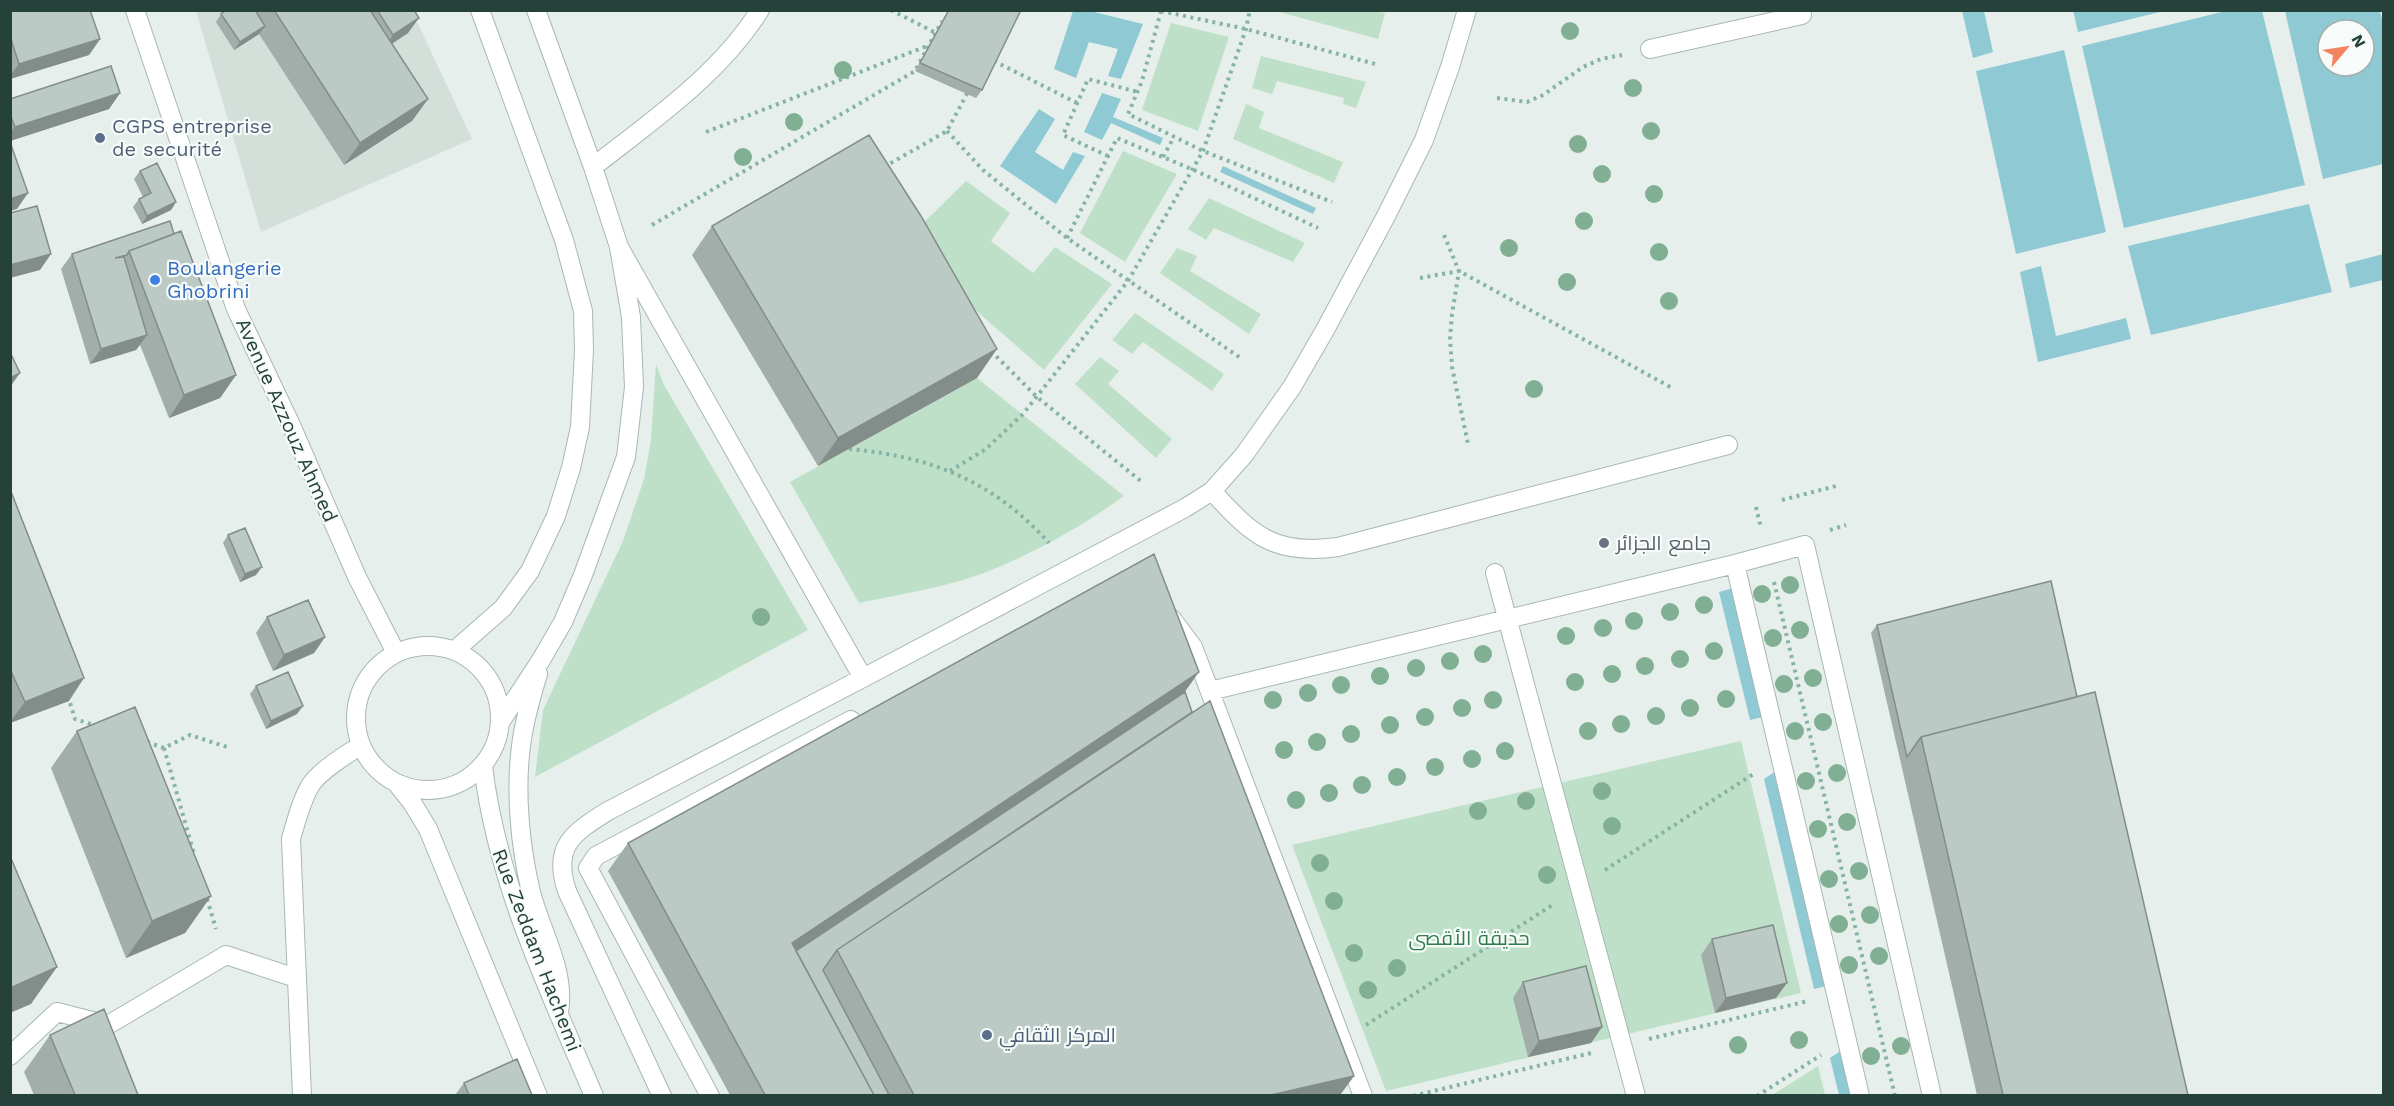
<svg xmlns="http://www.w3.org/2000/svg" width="2394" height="1106" viewBox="0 0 2394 1106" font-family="'Work Sans',Cairo,sans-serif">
<rect width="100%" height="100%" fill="#e6efeb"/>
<!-- built -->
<path fill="#d4dfda" d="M196,11h216l60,128 -211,93z"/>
<!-- green -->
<path fill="#bfe0c8" d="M1368,10l17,3 -7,26 -102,-28z
M1171,23l58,14 -31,94 -56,-21z
M1261,56l105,26 -10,26 -13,-4 1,-6 -67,-17 -5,13 -20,-6z
M1246,104l18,8 -5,16 84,34 -9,21 -101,-44z
M1123,151l54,23 -52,88 -45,-29z
M966,181l44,32 -19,28 42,32 22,-26 57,37 -68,86 -143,-125z
M1209,198l96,45 -12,19 -79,-34 -8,12 -18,-11z
M1177,248l20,8 -7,15 71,43 -12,20 -89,-61z
M1135,313l89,61 -12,17 -69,-49 -11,12 -20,-14z
M1100,357l19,14 -11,13 64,55 -16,19 -81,-74z
M656,364l8,21 144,245 -273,147 8,-67 80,-169 21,-62 7,-39z
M977,378l147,118c-43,31 -91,58 -140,77 -41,15 -83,21 -125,30l-69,-121z
M1741,741l60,252 -415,98 -94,-246z
M1818,1066l7,29h-53z"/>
<!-- water -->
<path fill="#8ec9d4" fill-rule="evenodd" d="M2073,10h91v1l-86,21z
M2230,10l32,1 43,174 -181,43 -42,-182z
M1073,11h17l53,13 -22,55 -13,-3 10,-27 -29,-7 -13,36 -22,-9z
M1962,11h22l9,41 -20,6z
M2285,11h95l4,17 -1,136 -60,15zM2328,30h36v36h-36z
M2064,50l42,182 -90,22 -40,-183z
M1102,93l19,6 -8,18 50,21 -3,7 -49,-22 -9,17 -18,-8z
M1039,109l16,10 -20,33 28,18 10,-18 12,4 -29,48 -56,-38z
M1223,166l93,42 -3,6 -93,-42z
M2309,204l23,88 -181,43 -23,-89z
M2383,254v26l-33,8 -5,-24z
M2041,266l15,70 70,-18 5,21 -93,23 -18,-90z
M1733,588l30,129 -13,3 -31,-128z
M1776,771l51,215 -13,3 -50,-210z
M1842,1050l11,45h-14l-9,-37z"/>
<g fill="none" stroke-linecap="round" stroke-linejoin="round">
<defs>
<path id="minor" d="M135,10l101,299 55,116 66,152 39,76
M1650,49l152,-34
M593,167c60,-47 126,-92 167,-157
M619,247l244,431 -255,133c-35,22 -56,35 -41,80l95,205
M1212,491c40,44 62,65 126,56l390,-102
M1735,564l70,-19 127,551
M1495,573l141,523
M1172,619l21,28 170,449
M356 718a72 72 0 1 1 144 0a72 72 0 1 1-144 0Z
M454,651l49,-43 27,-37 26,-55 15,-48 9,-41 4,-77 -1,-39 -19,-71 -84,-230
M538,674c-7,23 -14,47 -17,72 -6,47 -1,100 10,146 10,40 35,78 28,120
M863,678l322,-170 27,-17 32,-36 48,-68 33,-57 60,-112 39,-78 26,-73 17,-57
M1210,691l525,-127 125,532
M501,721l40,-61 22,-38 20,-47 43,-118 8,-70 -3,-70 -12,-70 -26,-80 -57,-157
M483,766c14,117 65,222 111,330
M398,785l15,19 15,25 110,267
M10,1056l47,-44 51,13 118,-70 70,23
M302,1096l-11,-257c5,-18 10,-37 19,-53 9,-15 36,-31 51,-41
M710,1096l-122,-228 8,-12 255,-136"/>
</defs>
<!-- minor casing -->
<use href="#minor" stroke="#a8b8b2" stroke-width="20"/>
<!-- path -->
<path stroke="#86b3a5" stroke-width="4" stroke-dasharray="3 4.5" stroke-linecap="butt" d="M891,10l45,23
M1161,11l-19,70 -14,33 75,37 129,51
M1161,11l85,18 133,36
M994,61l83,42
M1497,98l30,4 16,-7 40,-28 18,-8 21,-4
M947,131l36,39 84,68 175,121
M706,132l221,-86
M1108,156l-45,-21 25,-56 50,13
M1163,157l11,-20
M884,167l63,-36 22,-41
M652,225l263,-154 27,-50
M1444,235l15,36 -7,43 -2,25 2,28 16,77
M1067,238l50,-100 77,32 124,58
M1420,278l39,-7 215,118
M991,351l46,46 105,85
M849,449c80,7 145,32 200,94
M950,471l36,-22 37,-35 105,-133 75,-130 43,-122 4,-19
M1782,500l54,-14
M1756,507l5,21
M1830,530l16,-5
M1774,582l121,514
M68,696l7,23 22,7
M147,742l17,6 26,-13 37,12
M164,748l30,106
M1605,870l150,-97
M207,899l9,30
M1366,1025l188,-121
M1649,1039l159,-38
M1413,1096l182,-44
M1757,1096l64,-41"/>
<!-- minor -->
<use href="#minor" stroke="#fff" stroke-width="18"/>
</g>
<!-- trees -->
<g fill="#80af93">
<circle cx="1570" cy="31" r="9"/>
<circle cx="843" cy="70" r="9"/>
<circle cx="1633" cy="88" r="9"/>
<circle cx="794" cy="122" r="9"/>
<circle cx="1651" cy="131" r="9"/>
<circle cx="1578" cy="144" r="9"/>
<circle cx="743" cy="157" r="9"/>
<circle cx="1602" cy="174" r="9"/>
<circle cx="1654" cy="194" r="9"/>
<circle cx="1584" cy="221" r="9"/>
<circle cx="1509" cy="248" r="9"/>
<circle cx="1659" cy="252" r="9"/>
<circle cx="1567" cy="282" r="9"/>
<circle cx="1669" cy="301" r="9"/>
<circle cx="1534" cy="389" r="9"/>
<circle cx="1790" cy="585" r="9"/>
<circle cx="1762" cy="594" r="9"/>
<circle cx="1704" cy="605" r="9"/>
<circle cx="1670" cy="612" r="9"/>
<circle cx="761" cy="617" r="9"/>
<circle cx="1634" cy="621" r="9"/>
<circle cx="1603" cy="628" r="9"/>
<circle cx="1800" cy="630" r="9"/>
<circle cx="1566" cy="636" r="9"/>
<circle cx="1773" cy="638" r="9"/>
<circle cx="1714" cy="651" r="9"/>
<circle cx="1483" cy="654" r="9"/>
<circle cx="1680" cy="659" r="9"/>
<circle cx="1450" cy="661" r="9"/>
<circle cx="1645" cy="666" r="9"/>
<circle cx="1416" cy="668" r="9"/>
<circle cx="1612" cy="674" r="9"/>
<circle cx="1380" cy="676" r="9"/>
<circle cx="1813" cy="678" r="9"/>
<circle cx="1575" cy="682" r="9"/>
<circle cx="1784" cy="684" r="9"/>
<circle cx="1341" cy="685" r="9"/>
<circle cx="1308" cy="693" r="9"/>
<circle cx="1726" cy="699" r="9"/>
<circle cx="1273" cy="700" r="9"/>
<circle cx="1493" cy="700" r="9"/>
<circle cx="1462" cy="708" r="9"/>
<circle cx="1690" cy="708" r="9"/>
<circle cx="1656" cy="716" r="9"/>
<circle cx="1425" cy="717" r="9"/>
<circle cx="1823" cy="722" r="9"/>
<circle cx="1621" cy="724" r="9"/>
<circle cx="1390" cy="725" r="9"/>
<circle cx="1588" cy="731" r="9"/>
<circle cx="1795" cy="731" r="9"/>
<circle cx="1351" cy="734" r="9"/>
<circle cx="1317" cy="742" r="9"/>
<circle cx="1284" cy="750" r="9"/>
<circle cx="1505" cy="751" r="9"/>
<circle cx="1472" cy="759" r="9"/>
<circle cx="1435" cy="767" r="9"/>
<circle cx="1837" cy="773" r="9"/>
<circle cx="1397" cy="777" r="9"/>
<circle cx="1806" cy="781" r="9"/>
<circle cx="1362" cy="785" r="9"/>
<circle cx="1602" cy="791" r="9"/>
<circle cx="1329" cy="793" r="9"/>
<circle cx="1296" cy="800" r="9"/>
<circle cx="1526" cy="801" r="9"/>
<circle cx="1478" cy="811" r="9"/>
<circle cx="1847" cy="822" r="9"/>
<circle cx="1612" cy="826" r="9"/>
<circle cx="1818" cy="829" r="9"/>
<circle cx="1320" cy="863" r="9"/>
<circle cx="1859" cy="871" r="9"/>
<circle cx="1547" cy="875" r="9"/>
<circle cx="1829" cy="879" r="9"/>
<circle cx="1334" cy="901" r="9"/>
<circle cx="1870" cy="915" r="9"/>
<circle cx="1839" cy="924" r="9"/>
<circle cx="1354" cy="953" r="9"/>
<circle cx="1879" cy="956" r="9"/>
<circle cx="1849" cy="965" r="9"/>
<circle cx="1397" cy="968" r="9"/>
<circle cx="1368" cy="990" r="9"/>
<circle cx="1799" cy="1040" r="9"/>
<circle cx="1738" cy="1045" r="9"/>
<circle cx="1901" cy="1046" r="9"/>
<circle cx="1871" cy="1056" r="9"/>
</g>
<!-- wall -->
<path fill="#a1aea9" d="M10,10l90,29 -11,16 -79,24z
M226,10h188l-6,23 -16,11 36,55 -16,22 -68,44 -85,-131 -25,16 -18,-28 5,-8z
M948,10h73l-39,80 -6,8 -61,-27z
M120,93l-11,16 -99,32v-42z
M140,171l36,31 -5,8 -29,14 -9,-17 6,-8 4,-2 -9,-18z
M712,226l265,152 -159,88 -126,-211z
M174,234l62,141 -16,23 -51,20 -29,-73 -4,5 -46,14 -29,-95 11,-15z
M10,489l59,212 -59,22z
M228,535l28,40 -16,7 -17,-39z
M267,617l58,20 -11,16 -41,18 -17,-38z
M1877,625l200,72 111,398h-211l-106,-462z
M256,686l41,28 -31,15 -16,-35z
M1185,692l7,20 162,364 -14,19h-610l-122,-224 20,-28z
M77,731l134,165 -26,37 -59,25 -75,-190z
M1712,939l64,59 -61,15 -14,-58z
M1523,982l79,45 -11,16 -63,14 -15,-59z
M50,1035l88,60h-104l-10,-23z
M464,1083l68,12h-77z"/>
<!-- shaded-wall -->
<path fill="#838d89" d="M419,18l-11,15 -26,17 11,-15z
M265,26l-6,8 -25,16 6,-8z
M100,39l-11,16 -79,24v-3l9,-12z
M120,93l-11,16 -99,32v-8l5,-6z
M428,99l-16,22 -68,44 16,-22z
M28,193l-11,16 -7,2v-12z
M176,202l-5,8 -29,14 5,-8z
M51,254l-11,16 -30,8v-13z
M147,335l-11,15 -46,14 11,-15z
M997,349l-20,29 -159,88 20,-28z
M20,373l-10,14v-9z
M236,375l-16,23 -51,20 15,-23z
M262,567l-6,8 -16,7 5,-8z
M325,637l-11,16 -41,18 11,-16z
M1199,672l-20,28 -400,267 13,-24z
M84,678l-15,23 -59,22v-1l15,-20z
M303,706l-6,8 -31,15 5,-8z
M211,896l-26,37 -59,25 26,-37z
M57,967l-26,37 -21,9v-25z
M1787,983l-11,15 -61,15 11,-15z
M1602,1027l-11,16 -63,14 11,-16z
M1354,1076l-14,19h-69z"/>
<!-- building -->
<path fill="#bbcac4" stroke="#838d89" stroke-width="1.5" d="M10,10h80l10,29 -81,25 -9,-28z
M226,10h29l10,16 -25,16 -19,-28z
M274,10h96l58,89 -68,44z
M377,10h37l5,8 -26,17z
M949,10h72l-39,80 -62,-27z
M111,66l9,27 -105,34 -5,-13v-15z
M869,135l52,81 76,133 -159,89 -126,-212z
M10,142l18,51 -18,6z
M157,163l19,39 -29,14 -8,-17 12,-6 -11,-22z
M37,206l14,48 -41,11v-52z
M170,221l4,13 -45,17 -2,4 -12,3 9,-1 23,78 -46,14 -29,-95z
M181,231l55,144 -52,20 -55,-144z
M10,352l10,21 -10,5z
M10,489l74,189 -59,24 -15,-33z
M245,528l17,39 -17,7 -17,-39z
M1154,554l45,118 -407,271 82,152h-109l-137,-252z
M2051,581l26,116 -156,40 -14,20 -30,-132z
M308,600l17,37 -41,18 -17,-38z
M288,672l15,34 -32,15 -15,-35z
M1185,692l7,20 -355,238 -14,20 66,125h-15l-78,-144z
M2095,692l93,403h-185l-82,-358z
M1210,701l144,375 -83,19h-357l-77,-145z
M135,707l76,189 -59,25 -75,-190z
M10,856l47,111 -47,21z
M1773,925l14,58 -61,15 -14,-59z
M1586,966l16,61 -63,14 -16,-59z
M104,1009l34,86h-63l-25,-60z
M517,1059l15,36h-63l-5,-12z"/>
<!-- markers -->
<g fill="#5c6f8a" stroke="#f7fbf9" stroke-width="2">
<circle cx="100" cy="138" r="6"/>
<circle cx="987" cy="1035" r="6"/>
</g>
<circle fill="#3f7fe0" stroke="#f7fbf9" stroke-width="2" cx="155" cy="280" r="6"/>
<circle fill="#6b7280" stroke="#f7fbf9" stroke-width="2" cx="1604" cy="543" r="6"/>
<g text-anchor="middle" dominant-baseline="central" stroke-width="4.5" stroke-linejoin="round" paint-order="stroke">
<!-- service labels -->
<g font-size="20" fill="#4e5e75" stroke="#f7fbf9" text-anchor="start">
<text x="112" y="126">CGPS entreprise<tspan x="112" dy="23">de securité</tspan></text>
<text x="999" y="1035">المركز الثقافي</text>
</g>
<!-- shop labels -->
<g font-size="20" fill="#366cbe" stroke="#f7fbf9" text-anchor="start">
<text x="167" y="268">Boulangerie<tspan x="167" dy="23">Ghobrini</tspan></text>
</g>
<!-- street labels -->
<g font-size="20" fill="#24423a" stroke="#f7fbf9">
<text transform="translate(287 420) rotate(66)">Avenue Azzouz Ahmed</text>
<text transform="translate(537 950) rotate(69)">Rue Zeddam Hachemi</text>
</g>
<!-- worship labels -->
<g font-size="20" fill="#5b616d" stroke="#f7fbf9" text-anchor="start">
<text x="1616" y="543">جامع الجزائر</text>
</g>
<!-- park labels -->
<g font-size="20" fill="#2d7a4b" stroke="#f7fbf9">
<text x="1469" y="938">حديقة الأقصى</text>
</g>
</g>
<!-- border -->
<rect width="2394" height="1106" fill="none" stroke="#24423a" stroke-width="24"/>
<!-- north arrow -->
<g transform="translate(2346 48) rotate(61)"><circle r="28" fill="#f7fbf9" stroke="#a3b1ad" stroke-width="1.5"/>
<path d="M0-4.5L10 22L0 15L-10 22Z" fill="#f4845f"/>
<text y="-9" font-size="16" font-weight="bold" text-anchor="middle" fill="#24423a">N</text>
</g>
</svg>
